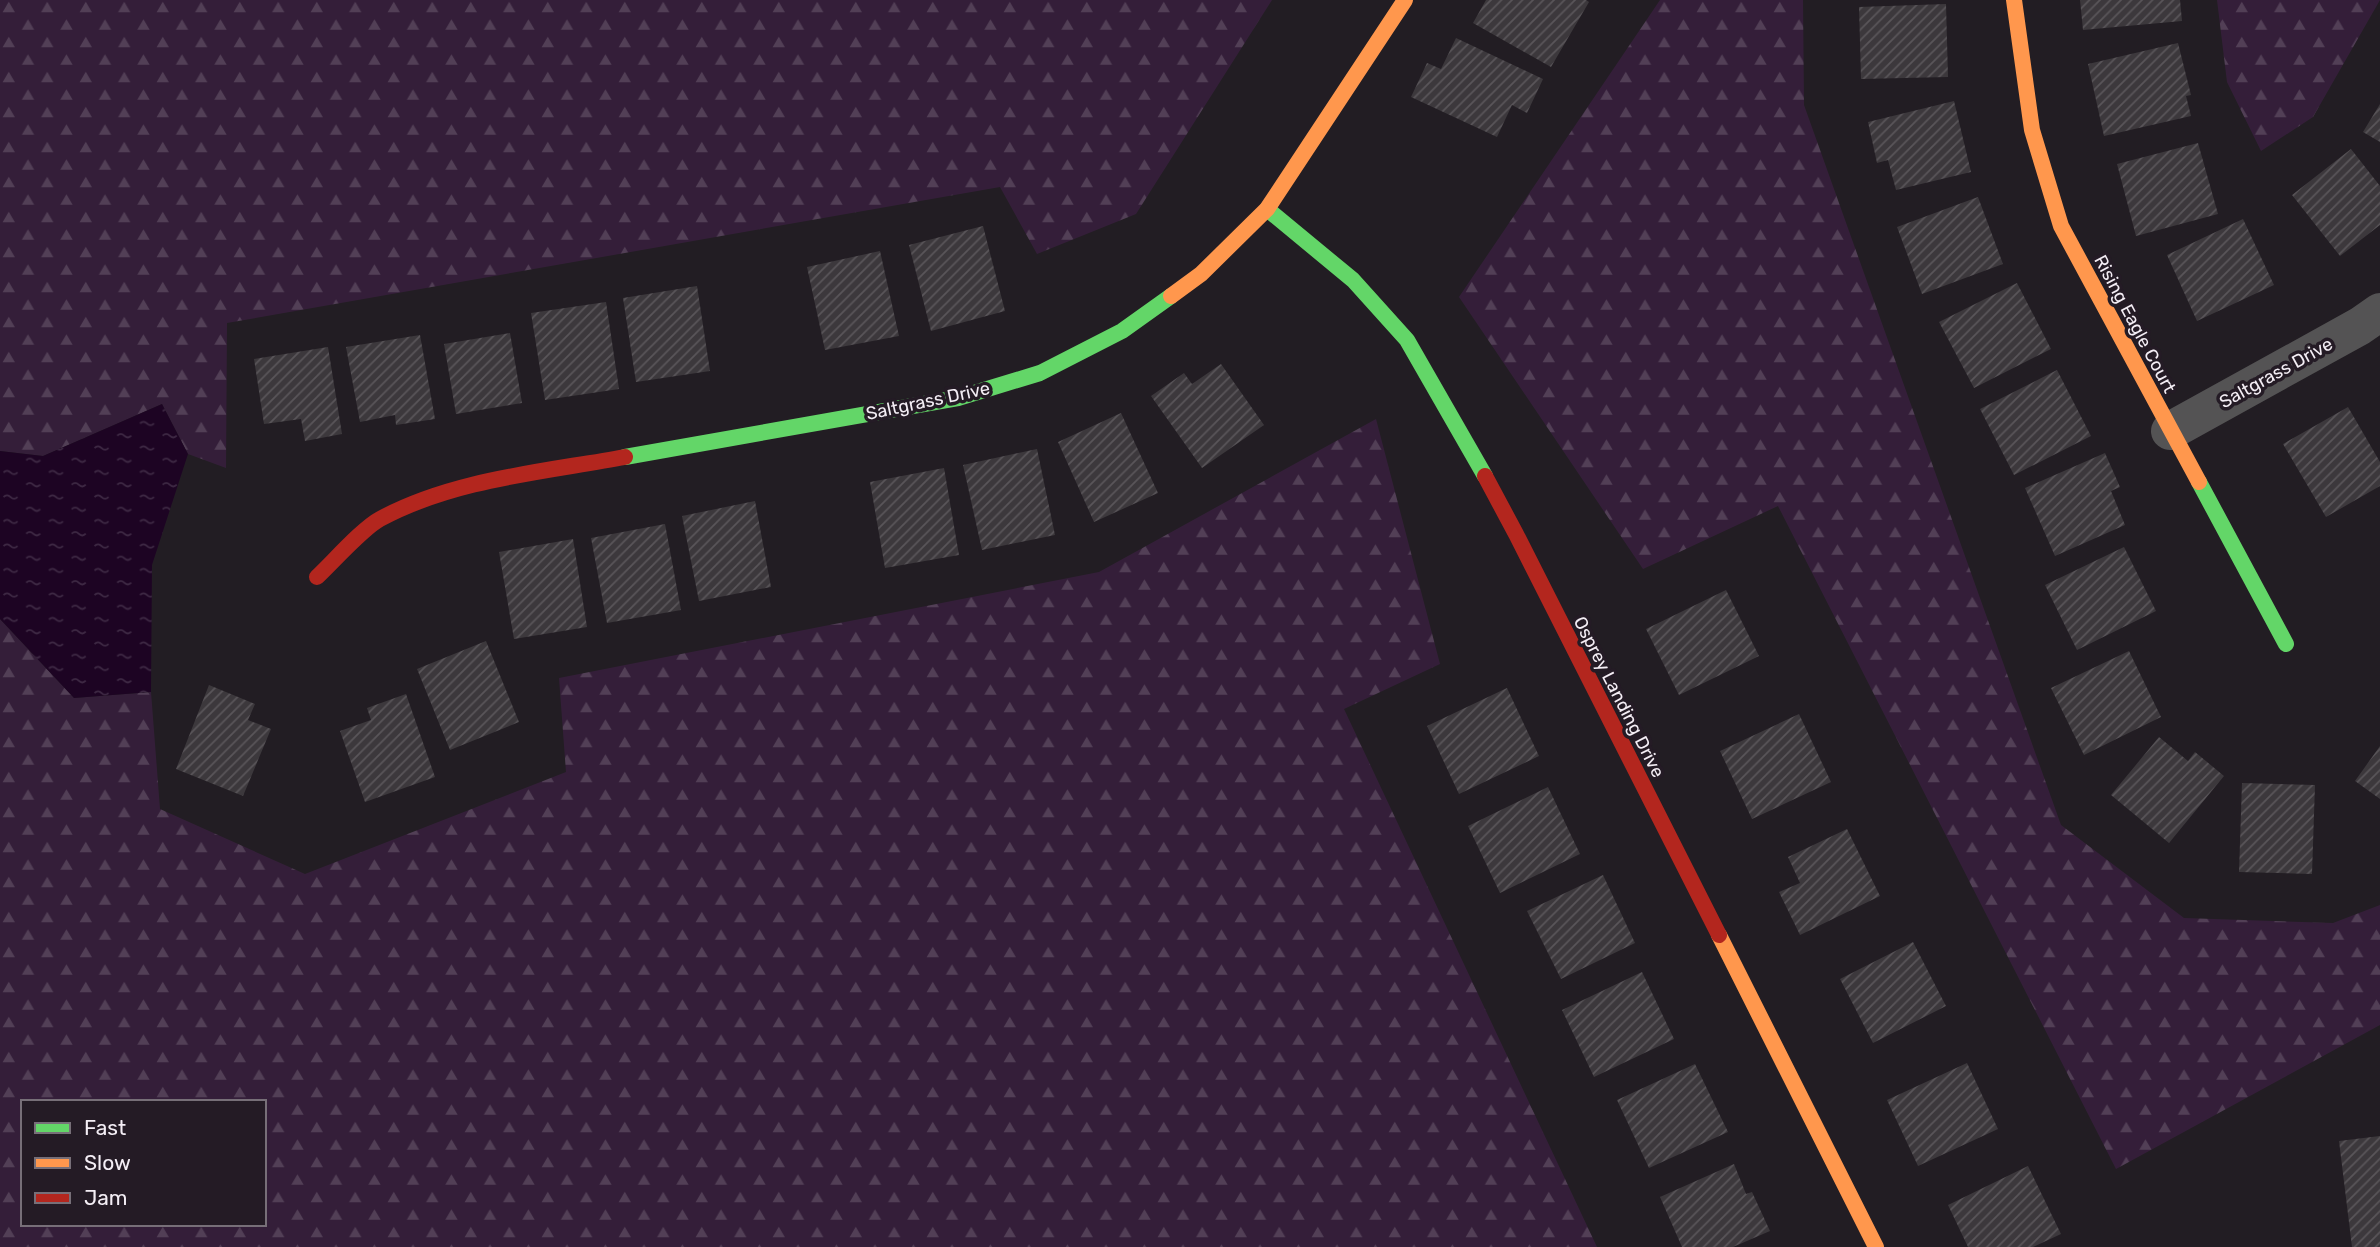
<svg xmlns="http://www.w3.org/2000/svg" width="2380" height="1247" viewBox="0 0 2380 1247" font-family="Rubik,sans-serif">
<defs>
<pattern id="forest-firs" width="22" height="20" patternUnits="userSpaceOnUse" patternTransform="scale(1.75)"><rect width="22" height="20" fill="#341e39"/><path d="M5 1l3.5 6h-7zM16 11l3.5 6h-7z" fill="#523f56"/></pattern>
<pattern id="water-ripples" width="26" height="14" patternUnits="userSpaceOnUse" patternTransform="scale(1.75)"><rect width="26" height="14" fill="#1d0423"/><path d="M2 4q2-2 4 0t4 0M15 11q2-2 4 0t4 0" fill="none" stroke="#3e2944"/></pattern>
<pattern id="building-hatch" width="6" height="6" patternUnits="userSpaceOnUse" patternTransform="scale(1.75)"><rect width="6" height="6" fill="#3c383c"/><path d="M-1 1l2-2M0 6l6-6M5 7l2-2" fill="none" stroke="#595559"/></pattern>
</defs>
<rect width="100%" height="100%" fill="#221d23"/>
<!-- forest -->
<path fill="url(#forest-firs)" fill-rule="evenodd" d="M0,0h1272l-136,214 -99,40 -37,-67 -773,136 -1,145 -38,-14 -26,-50 -119,52 -43,-5z
M1660,0h143l1,105 257,720 123,93 149,5 47,-18v120l-264,144 -338,-663 -135,63 -184,-272z
M2217,0h163l-67,117 -52,34 -34,-69z
M1376,419l64,245 -96,45 253,538h-1597v-628l74,79 77,-6 9,117 145,65 261,-102 -7,-94 540,-106zM23,1102h241v122h-241z"/>
<!-- water -->
<path fill="url(#water-ripples)" d="M162,404l26,50 -36,111 -1,127 -77,6 -74,-79v-168l43,5z"/>
<!-- building -->
<path fill="url(#building-hatch)" d="M1486,0h100l3,2 -38,65 -78,-44z
M2080,0h100l2,21 -99,9z
M1946,4l2,73 -87,2 -2,-72z
M1456,38l87,41 -16,34 -15,-8 -15,32 -86,-40 16,-34 14,6z
M2178,43l13,52 -5,1 5,20 -87,20 -16,-72z
M1954,101l17,71 -75,18 -8,-30 -11,3 -9,-41z
M2380,104v38l-17,-10z
M2198,143l20,71 -82,22 -19,-72z
M2351,149l29,37v39l-40,31 -48,-61z
M1978,197l25,67 -81,30 -25,-67z
M2243,219l31,66 -77,36 -30,-66z
M983,226l22,85 -74,20 -22,-86z
M880,251l19,85 -74,14 -18,-83z
M2017,283l34,66 -77,39 -35,-66z
M697,286l13,85 -74,11 -13,-84z
M606,302l13,87 -74,11 -14,-87z
M510,333l12,70 -66,11 -12,-70z
M420,335l15,84 -39,6 -1,-10 -35,7 -14,-75z
M328,347l14,87 -37,7 -4,-22 -37,5 -10,-65z
M1221,364l43,61 -62,43 -51,-72 33,-23 8,11z
M2057,370l34,66 -77,39 -34,-66z
M2348,407l32,55v24l-54,31 -43,-73z
M1121,413l37,80 -64,29 -36,-80z
M1037,449l18,86 -73,15 -19,-85z
M2105,453l15,34 -9,4 14,34 -70,31 -30,-68z
M944,468l15,87 -74,13 -15,-86z
M755,501l16,86 -72,14 -17,-85z
M665,524l16,86 -74,13 -16,-85z
M573,539l14,88 -73,12 -15,-87z
M2124,547l32,64 -79,39 -32,-65z
M1726,590l33,66 -80,39 -33,-66z
M486,641l33,81 -69,28 -33,-81z
M2129,651l32,66 -77,38 -33,-67z
M209,685l46,19 -7,16 23,9 -28,67 -67,-27z
M1507,688l32,68 -80,38 -32,-68z
M406,694l29,83 -70,25 -25,-71 31,-11 -4,-12z
M1799,714l32,68 -79,37 -32,-68z
M2159,737l29,24 7,-9 29,24 -55,67 -58,-48z
M2380,746v53l-25,-18z
M2242,783l73,2 -3,89 -73,-2z
M1548,787l32,67 -80,39 -32,-67z
M1847,829l33,67 -80,39 -21,-43 21,-9 -12,-26z
M1603,875l32,68 -74,36 -34,-68z
M1913,942l33,64 -73,37 -33,-64z
M1642,972l32,67 -80,38 -32,-67z
M1967,1063l31,66 -80,37 -31,-66z
M1695,1064l33,68 -79,36 -32,-68z
M2380,1136v111h-28l-13,-106z
M1734,1164l12,30 6,-2 18,39 -37,16h-51l-22,-50z
M2028,1166l33,68 -28,13h-65l-20,-42z"/>
<g fill="none" stroke-linecap="round" stroke-linejoin="round">
<!-- street -->
<path stroke="#545354" stroke-width="38" d="M2170,431l190,-105 20,-14"/>
<!-- fast -->
<path stroke="#63d668" stroke-width="16" d="M1267,209l86,71 54,60 78,136
M625,457l333,-59 82,-25 82,-42 49,-35
M2199,482l87,162"/>
<!-- slow -->
<path stroke="#ff974d" stroke-width="16" d="M2014,0l18,130 29,96 138,256
M1171,296l30,-22 66,-65 138,-209
M1719,935l157,312"/>
<!-- jam -->
<path stroke="#b3261e" stroke-width="16" d="M1485,476l31,58 203,401
M317,577c16,-15 46,-49 63,-58 74,-40 164,-47 245,-62"/>
</g>
<g text-anchor="middle" dominant-baseline="central" stroke-width="7" stroke-linejoin="round" paint-order="stroke">
<!-- street labels -->
<g font-size="18" fill="#f4eef5" stroke="#241b25">
<text transform="translate(2135 324) rotate(62)">Rising Eagle Court</text>
<text transform="translate(2276 373) rotate(-29)">Saltgrass Drive</text>
<text transform="translate(928 401) rotate(-12)">Saltgrass Drive</text>
<text transform="translate(1619 697) rotate(63)">Osprey Landing Drive</text>
</g>
</g>
<!-- legend -->
<rect x="21" y="1100" width="245" height="126" fill="#241b25" stroke="#776f78" stroke-width="2"/>
<rect x="35" y="1123" width="35" height="10" fill="#63d668" stroke="#776f78" stroke-width="2"/>
<text x="84" y="1135" font-size="21" fill="#f4eef5">Fast</text>
<rect x="35" y="1158" width="35" height="10" fill="#ff974d" stroke="#776f78" stroke-width="2"/>
<text x="84" y="1170" font-size="21" fill="#f4eef5">Slow</text>
<rect x="35" y="1193" width="35" height="10" fill="#b3261e" stroke="#776f78" stroke-width="2"/>
<text x="84" y="1205" font-size="21" fill="#f4eef5">Jam</text>
</svg>
